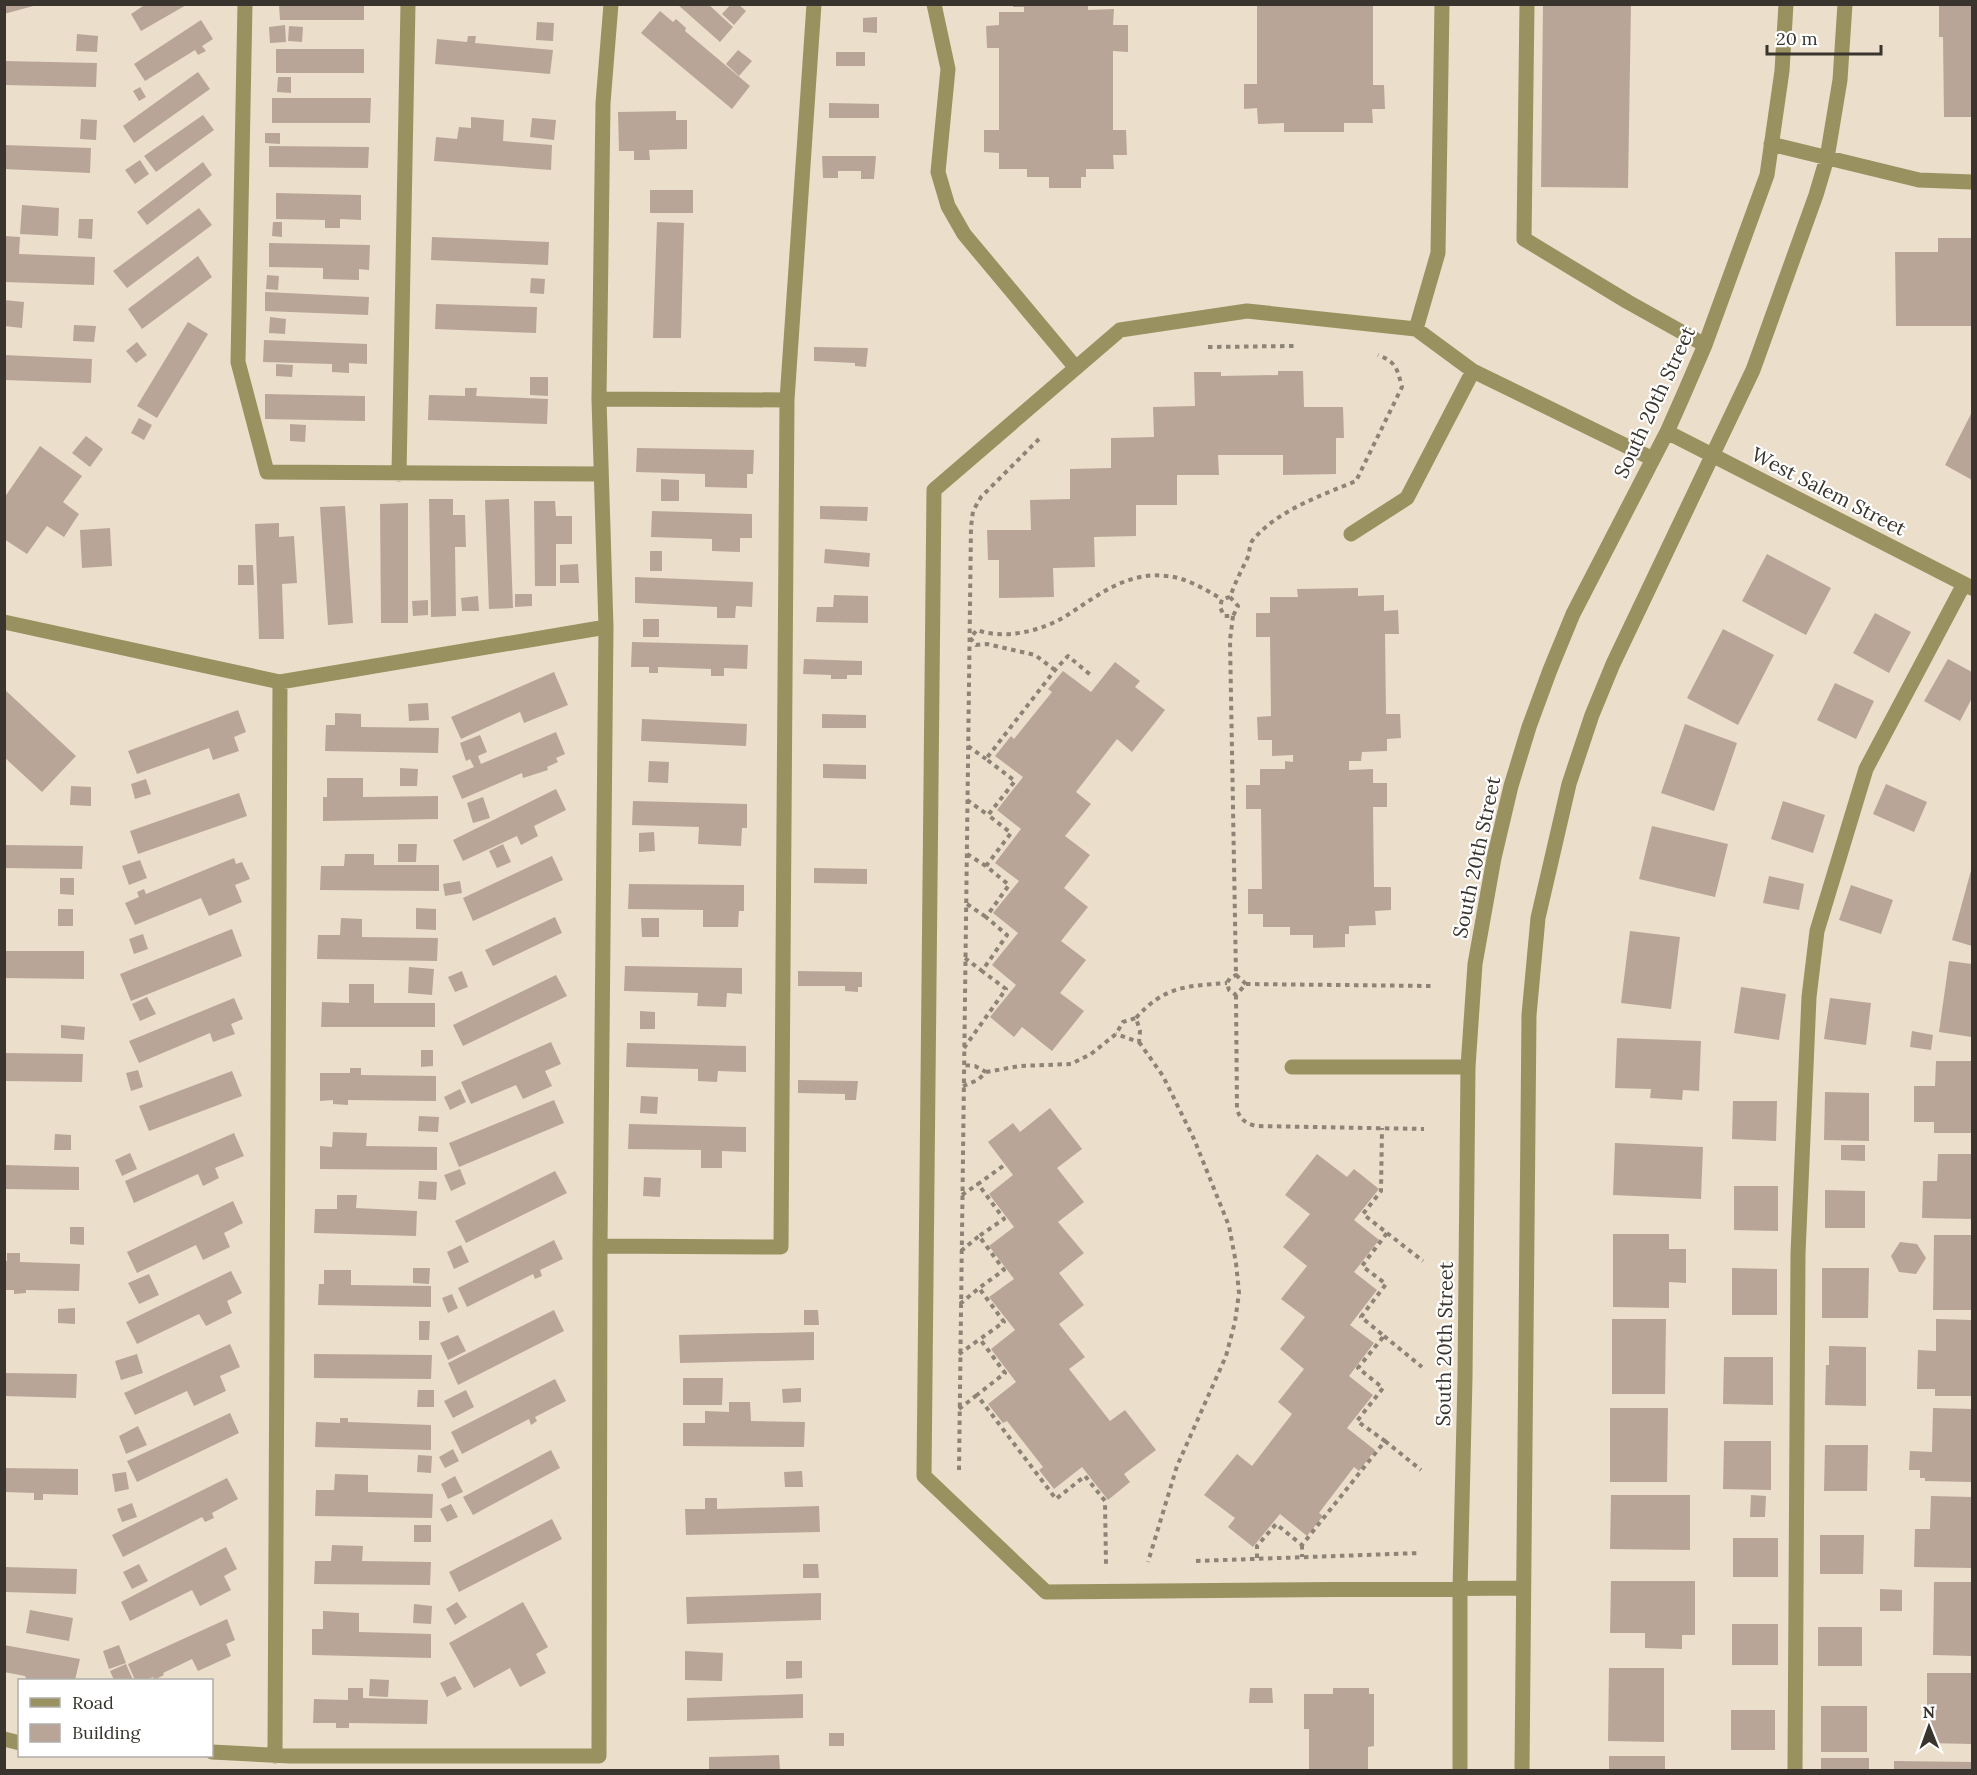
<svg xmlns="http://www.w3.org/2000/svg" width="1977" height="1775" viewBox="0 0 1977 1775" font-family="Lora,serif">
<rect width="100%" height="100%" fill="#ebdeca"/>
<!-- building -->
<path fill="#b9a598" d="M4,4h32l1,1 -33,9z
M146,4h42l-47,27 -10,-17z
M677,4h31l25,23 -13,15z
M731,4h7l8,7 -12,14 -12,-11z
M1013,4h75v6l26,-1 -1,16h15v27l-15,-1v79h13l1,25h-14l1,14h-28v8h-5v11h-32v-11h-22v-8h-28v-16l-15,-1v-22h15v-82h-12l-1,-22 13,-1v-13h25v-5h-11z
M1257,4h116v81h11l1,24h-13l1,14h-29v9h-60v-9l-26,1 -1,-16 -13,1v-25h13z
M1543,4h88l-3,184 -87,-1z
M1939,4h33v113h-28l-1,-80h-4z
M279,5h85v15h-84z
M660,11l13,11 3,-3 10,9 -1,3 65,55 -18,23 -91,-76z
M877,17v16l-14,-1v-14z
M201,20l12,19 -11,7 4,5 -8,4 -3,-5 -50,31 -11,-17z
M537,22l17,1 -1,18 -17,-1z
M285,25l1,17 -16,1 -1,-16z
M289,26l14,1 -1,15 -14,-1z
M77,34l21,2 -1,16 -21,-1z
M468,36h8l-1,7 78,7 -3,24 -115,-10 2,-25 30,3z
M276,49h88v24h-88z
M738,50l14,11 -13,15 -13,-12z
M836,52h29v14h-29z
M4,61l93,2 -1,24 -92,-2z
M198,72l12,17 -76,54 -11,-17z
M278,77h13v16l-14,-1z
M140,87l6,10 -7,4 -6,-10z
M272,98h99l-1,25h-98z
M829,103l50,1v14h-50z
M676,111v9h11v29l-38,1 1,10h-16v-9h-15l-1,-39z
M203,115l11,15 -58,42 -12,-16z
M471,117l33,3 -1,21 49,4 -1,25 -117,-9 2,-24 21,2 2,-12 12,1z
M532,118l24,2 -2,20 -24,-3z
M81,119l16,1 -1,20 -16,-1z
M265,133h15v11l-15,-1z
M4,145l87,3 -1,25 -86,-4z
M269,146l100,1 -1,21 -99,-1z
M822,156h54l-2,23h-13v-8h-23v7h-15z
M140,160l9,14 -14,10 -10,-14z
M203,162l9,13 -65,50 -10,-13z
M650,190h43v23h-43z
M276,193l85,2v25l-21,-1v9h-15v-8l-49,-1z
M22,205l37,3 -1,28 -38,-2z
M199,208l13,17 -85,63 -14,-17z
M79,219h14l-1,20 -14,-1z
M273,222h9v15l-10,-1z
M657,222l27,1 -3,115h-28z
M4,236l16,1 -1,17 76,3 -1,28 -90,-3z
M432,237l117,5 -1,23 -117,-5z
M1938,238h34v88h-76l-1,-74h43z
M269,243l101,2 -1,25 -10,-1v11l-36,-1v-11l-54,-1z
M198,256l14,21 -70,52 -14,-20z
M267,275l12,1 -1,14 -12,-1z
M531,278l14,1 -1,15 -14,-1z
M265,292l104,5 -1,18 -103,-4z
M4,300l20,2 -2,26 -18,-2z
M436,304l101,3 -1,26 -101,-4z
M270,317l16,2 -1,15 -16,-1z
M188,322l20,12 -51,84 -20,-12z
M74,325l22,1 -2,16 -21,-1z
M264,340l103,4v20l-18,-1v10l-17,-1v-8l-69,-2z
M137,342l10,13 -11,8 -10,-12z
M814,347l54,1 -2,19 -11,-1v-3l-41,-2z
M4,355l88,4 -1,24 -87,-3z
M276,364l17,1 -1,12 -16,-1z
M1278,371h25l1,36h39l1,31h-8v36l-53,1v-20h-65l1,20h-42v30h-41v31l-42,1 1,30 -42,1 1,29 -55,1v-38h-11l-1,-30h44l-1,-30 40,-1v-30l41,-1v-30l43,-1 -1,-30 42,-1 -1,-34h27v4l57,-1z
M530,377h18v19l-18,-1z
M465,388h12l-1,8 72,3 -1,25 -119,-4 1,-25 36,1z
M265,394l100,2v25l-100,-2z
M1972,412v68l-27,-15z
M139,418l13,7 -8,15 -13,-7z
M290,424l16,1 -1,17 -15,-1z
M86,436l17,13 -13,18 -18,-14z
M40,446l42,30 -19,26 16,12 -15,23 -17,-11 -20,28 -23,-15v-41z
M637,448l117,2 -1,24h-6v14l-42,-1v-13l-69,-2z
M661,479l18,1v21h-18z
M429,499h24v16h12l1,32h-11l1,69 -25,1z
M509,499l4,109 -24,1 -4,-109z
M534,501h21l1,15h16v28h-16v42h-21z
M408,503v120h-27l-1,-119z
M345,506l8,117 -25,2 -8,-118z
M820,506l48,1 -1,14 -47,-2z
M652,511l100,3v24h-12v14l-28,-1v-12l-61,-2z
M279,523v14l15,-1 3,47 -15,1 2,55h-25l-4,-115z
M110,528l2,38 -30,2 -2,-38z
M825,549l45,4 -1,14 -45,-4z
M650,551h12v20h-12z
M1767,554l64,34 -25,47 -64,-34z
M578,564l1,19h-19v-18z
M238,565h15l1,20h-16z
M635,577l118,5 -1,25 -16,-1 -1,12h-18v-11l-82,-4z
M1358,588v8l26,-1v16l14,-1 1,24h-14l1,80h14l1,24 -14,1v12l-25,1 -1,9h-12v9l24,-1v14h14v24h-14l1,80h17v23l-16,1 1,14 -27,1v8h-4v13l-32,1v-13h-23v-8h-27v-13h-15v-25h14l-1,-80h-15v-24h14v-16h25v-8l8,1v-7l-21,1v-16h-14l-1,-23 14,-1 -1,-79h-14v-24h14v-16h28l-1,-8z
M515,594h17v12l-17,1z
M834,595l34,1v27l-52,-1 1,-15h16z
M478,596l1,15h-17l-1,-13z
M428,600v15l-15,1 -1,-15z
M1875,613l36,19 -22,41 -36,-20z
M643,619h16v18h-16z
M1723,629l51,26 -36,70 -51,-27z
M632,642l116,3 -1,24 -23,-1v8h-13v-7l-53,-2v6h-9v-6h-18z
M804,659l58,2v14h-15v4h-16v-4l-28,-1z
M1948,659l24,13v26l-12,23 -36,-20z
M1115,662l25,19 -5,6 30,23 -33,42 -15,-13 -41,53 15,12 -26,32 25,19 -26,33 24,19 -27,34 25,19 -26,33 24,18 -32,40 -30,-24 -8,10 -24,-20 26,-32 -24,-20 26,-32 -25,-20 26,-32 -24,-18 26,-34 -24,-19 26,-33 -28,-21 16,-20 3,3 38,-47 -4,-3 15,-18 28,21z
M554,672l14,33 -44,18 -4,-11 -59,27 -10,-22z
M1835,683l39,18 -18,38 -39,-19z
M4,689l72,67 -34,36 -38,-35z
M428,703l1,17 -20,1 -1,-17z
M238,710l8,22 -12,5 5,14 -26,9 -4,-12 -72,26 -9,-23z
M335,713l26,1v13l78,1 -1,25 -113,-2 1,-26h9z
M822,714l44,1v13h-44z
M642,719l105,5 -1,22 -105,-5z
M1685,724l52,19 -23,68 -53,-18z
M556,732l9,22 -9,4 2,4 -11,5 1,3 -25,8 -1,-5 -60,26 -10,-23 22,-9 -4,-8 -4,2 -6,-18 20,-8 7,17 -9,4 3,8z
M649,761l20,1 -1,21 -20,-1z
M823,764l43,1v14l-43,-1z
M400,768l18,1 -1,17h-17z
M327,778h36v19l75,-1v23l-115,2v-24h4z
M146,779l5,15 -16,5 -4,-15z
M1886,784l41,18 -13,30 -41,-18z
M71,786l20,1v19l-21,-1z
M556,789l10,21 -32,16 4,10 -17,9 -4,-9 -54,25 -10,-21z
M239,793l8,23 -109,38 -8,-23z
M483,797l7,21 -17,5 -6,-20z
M633,801l114,3v24h-5l-1,18 -43,-2 1,-17 -67,-2z
M1783,801l42,14 -12,38 -42,-14z
M1652,826l76,18 -13,53 -76,-18z
M654,832l1,19 -16,1v-19z
M398,844h19l-1,18h-18z
M503,844l8,18 -14,6 -8,-17z
M5,845l78,1 -1,23 -77,-1z
M345,854h29v11h65v26l-119,-1 1,-24h23z
M552,856l11,24 -90,41 -10,-23z
M234,858l2,6 6,-2 8,17 -15,6 7,17 -33,14 -8,-18 -66,27 -10,-22 14,-6 -2,-5 7,-3 2,5z
M140,860l7,18 -18,7 -7,-19z
M1972,867v79l-20,-6z
M814,868l53,1v15l-53,-1z
M1769,876l35,8 -5,26 -36,-7z
M60,878h14v17l-14,-1z
M460,881l2,12 -17,3 -2,-12z
M629,884l115,1v26h-5l-1,16h-35v-17l-75,-1z
M1851,885l42,15 -12,34 -42,-14z
M416,908l20,1v21l-20,-1z
M58,909h15v17h-15z
M555,917l7,16 -69,33 -8,-16z
M341,918l21,1v18l76,1 -1,23 -120,-2 1,-24h22z
M641,918h18v19h-17z
M232,929l10,27 -111,45 -11,-27z
M1630,931l50,6 -9,72 -50,-6z
M143,934l5,15 -14,5 -5,-15z
M4,951h80v28l-80,-1z
M1949,961l23,3v73l-33,-5z
M625,966l117,2v26l-15,-1 -1,14 -29,-1 1,-13 -74,-2z
M409,967l25,2 -2,26 -24,-2z
M462,971l6,16 -13,5 -7,-15z
M798,971l64,1v15h-4v5l-13,-1v-5h-47z
M556,975l11,21 -104,50 -10,-21z
M349,984h25v19h61v24h-114l1,-25 27,1z
M1741,987l45,7 -7,46 -45,-7z
M147,997l9,17 -16,7 -8,-17z
M234,998l9,21 -12,5 4,10 -22,8 -3,-9 -71,30 -10,-22z
M1830,998l41,5 -5,42 -42,-6z
M640,1011l15,1v17h-15z
M61,1025l24,2 -1,13 -23,-2z
M1912,1031l21,4 -2,15 -21,-3z
M1617,1038l84,3 -2,50 -16,-1 -1,10 -32,-2 1,-9 -36,-1z
M551,1042l10,22 -16,7 7,15 -29,13 -7,-14 -45,19 -10,-22z
M627,1043l119,3v26l-28,-1 -1,11 -19,-1v-12l-72,-2z
M421,1050h12v16l-12,1z
M4,1053l79,1 -1,28 -78,-1z
M1936,1061h36v72h-38v-11h-20v-36h21z
M350,1068h11v7l75,1v25l-88,-1v5l-15,-1v-4l-13,1v-28h30z
M138,1070l5,17 -12,4 -5,-18z
M232,1071l10,25 -93,35 -10,-25z
M798,1080l60,1 -2,19h-11v-6l-47,-1z
M460,1089l6,13 -16,8 -6,-13z
M1825,1092l44,1v48l-45,-1z
M641,1096l17,1 -1,17 -17,-1z
M554,1100l10,23 -105,44 -10,-24z
M1733,1101h44l-1,40 -44,-2z
M1050,1108l32,41 -25,19 27,34 -26,20 26,31 -25,20 25,32 -25,19 26,33 -16,12 41,52 15,-11 31,40 -32,24 6,8 -22,18 -26,-33 -28,22 -15,-19 4,-3 -36,-46 -4,2 -15,-19 28,-22 -25,-33 24,-19 -26,-33 25,-18 -25,-33 25,-19 -25,-33 24,-19 -25,-33 25,-19 7,9z
M419,1116l20,1 -1,15 -20,-1z
M629,1124l117,3v25l-24,-1v17h-21v-18l-73,-1z
M333,1132l34,1 -1,13 71,1v23l-117,-1v-23l12,1z
M234,1133l10,23 -29,12 4,10 -16,8 -5,-12 -64,29 -9,-22z
M55,1134l16,1v15h-17z
M1615,1143l88,4 -2,52 -88,-4z
M1841,1145h24v16l-24,-1z
M130,1153l7,16 -15,7 -7,-16z
M1317,1154l30,23 7,-8 25,20 -25,31 25,20 -25,32 23,18 -27,35 24,18 -25,33 24,19 -26,33 28,22 -16,21 -5,-4 -35,46 4,3 -16,20 -27,-22 -27,33 -25,-20 7,-9 -31,-23 33,-41 15,12 40,-52 -14,-12 26,-33 -24,-20 25,-32 -24,-18 26,-33 -24,-19 27,-33 -25,-19z
M1938,1154h34v65l-50,-1 1,-37h14z
M4,1165l75,2v23l-75,-1z
M460,1169l6,15 -15,7 -7,-16z
M555,1171l12,22 -101,50 -11,-22z
M644,1177l17,1 -1,19 -17,-1z
M419,1181l18,1 -1,18 -18,-1z
M1734,1186h44v45l-44,-1z
M1825,1190l40,1v37h-40z
M337,1195h20l-1,13 61,3 -1,25 -102,-3 1,-24h22z
M233,1201l10,22 -19,10 6,14 -27,13 -7,-15 -59,28 -10,-21z
M70,1227h14v18l-14,-1z
M1613,1234h56v15h17v34l-17,-1v26l-56,-1z
M1934,1235h38v75h-39z
M554,1240l9,19 -23,11 2,6 -7,3 -2,-5 -66,33 -9,-19z
M1900,1242l17,2 9,14 -10,16 -17,-2 -8,-16z
M461,1245l8,17 -15,7 -7,-17z
M7,1253h13v9l60,2 -1,27 -53,-1v3l-12,1v-4h-10v-29h3z
M413,1268h17l-1,16 -16,-1z
M1732,1268l45,1v46h-45z
M1822,1268h47l-1,50h-46z
M324,1270h27v15l80,1v21l-113,-2 1,-21h5z
M231,1271l11,22 -15,8 5,12 -26,13 -7,-12 -62,30 -11,-22z
M149,1274l10,21 -20,9 -11,-21z
M452,1294l6,14 -10,5 -6,-15z
M75,1308v16l-17,-1v-14z
M554,1310l10,21 -106,54 -10,-22z
M804,1310h14l1,15h-15z
M1612,1319h54l-1,75h-53z
M1936,1319l36,1v76h-37v-7h-18l1,-39 18,1z
M419,1321h11l-1,19h-10z
M814,1332v28l-134,3 -1,-28z
M458,1335l8,16 -18,9 -8,-17z
M230,1344l10,23 -20,9 6,15 -32,15 -7,-15 -52,24 -11,-22z
M1829,1346l37,1v59l-41,-1 1,-40h3z
M137,1354l6,19 -22,7 -6,-19z
M314,1354l118,1 -1,24 -117,-1z
M1724,1357h49v48l-50,-1z
M4,1373l73,1 -1,24 -72,-2z
M683,1378h40l-1,27h-39z
M555,1379l11,22 -31,16 2,4 -6,4 -2,-6 -67,35 -11,-22z
M801,1388v14l-18,1 -1,-14z
M418,1390h16v17h-17z
M466,1390l8,17 -21,11 -9,-17z
M729,1402h21l1,19 54,1 -1,25 -121,-1v-23h22v-12l24,1z
M1610,1408h58l-1,74h-57z
M1933,1408l39,1v73l-47,-1v-3h-5v-8h-11l1,-19 22,1z
M230,1413l9,20 -102,49 -10,-21z
M340,1418h8v4l83,3v25l-116,-3 1,-25 24,1z
M138,1426l9,19 -21,9 -7,-18z
M1724,1441h47v49l-48,-1z
M1825,1445h43l-1,46h-43z
M453,1449l6,12 -14,7 -6,-11z
M551,1450l9,18 -87,47 -10,-18z
M418,1455l14,1 -1,17 -14,-1z
M4,1468l74,1v26l-35,-1v6h-9v-7l-30,-1z
M802,1471l1,16h-18l-1,-15z
M126,1472l3,17 -14,3 -3,-18z
M335,1474l33,1v17l65,2 -1,24 -117,-2 1,-26h18z
M455,1476l8,16 -15,7 -7,-15z
M227,1478l11,21 -26,14 2,5 -9,4 -3,-5 -79,40 -11,-22z
M1611,1495h79v55l-80,-1z
M1751,1495l15,1 -1,21h-15z
M1931,1496l41,1v71l-58,-1 1,-38h15z
M705,1498h12v11l102,-3 1,26 -134,3 -1,-26h20z
M132,1503l5,14 -15,5 -5,-13z
M451,1504l7,13 -11,5 -7,-13z
M552,1519l10,20 -103,53 -10,-20z
M414,1525h17v17h-17z
M1820,1535h44l-1,39h-43z
M1733,1538h45v39h-45z
M332,1545l31,1 -1,15 69,1 -1,23 -116,-1 1,-23h16z
M226,1547l11,22 -13,7 7,14 -31,16 -8,-16 -62,31 -9,-19z
M139,1564l9,17 -16,8 -9,-17z
M803,1564h15l1,14h-16z
M4,1567l73,2 -1,25 -72,-2z
M1611,1581h84v54h-13v14l-37,-1v-15h-35z
M1934,1582h38v74l-39,-1z
M1880,1589l22,1v21h-22z
M821,1593v27l-134,4 -1,-27z
M457,1602l10,15 -12,8 -9,-16z
M523,1602l25,45 -12,7 10,19 -26,14 -10,-19 -36,20 -25,-45z
M414,1604l18,2 -1,18 -18,-1z
M30,1610l43,8 -4,23 -43,-8z
M323,1611l36,2v19l72,2v24l-119,-3v-26h11z
M227,1619l8,21 -9,4 5,12 -33,15 -6,-12 -29,14 1,2 -10,5 -1,-3 -7,3h-11l-7,-16z
M1732,1624h46v41h-46z
M1818,1627h44v39h-44z
M4,1645l76,14 -5,21h-27l-11,-1 -2,1h-8l-2,-4 -21,-4z
M119,1645l7,18 -17,6 -6,-18z
M685,1651l38,2 -1,28 -37,-1z
M786,1661h16v17l-16,1z
M126,1664l7,16h-19l-4,-9z
M1609,1668h55v74l-56,-1z
M1927,1673h45v71l-45,-1z
M455,1676l7,13 -15,8 -7,-14z
M370,1679l19,1 -1,17 -19,-1z
M348,1688h15v10l65,2 -1,24 -78,-1v5h-13v-5h-23l1,-24 34,1z
M1250,1688h22l1,15h-24z
M1333,1688h36v6h5v52l-6,1v23h-59v-41h-5v-35h29z
M803,1694v24l-116,3v-23z
M1821,1706h46v46h-46z
M1731,1710h44v40h-44z
M829,1733h15v13h-15z
M779,1755l1,15h-71v-13z
M1609,1756h56v14h-56z
M1821,1758h48v12h-48z
M1894,1761l78,1v8h-78z"/>
<g fill="none" stroke-linecap="round" stroke-linejoin="round">
<!-- path -->
<path stroke="#8d8477" stroke-width="4" stroke-dasharray="4.5 4.5" stroke-linecap="butt" d="M1208,347l86,-1
M1230,597l8,9 -5,10h-9l-4,-9 2,-8 8,-2c5,-14 11,-26 17,-38 3,-6 2,-13 5,-18 24,-30 70,-46 104,-60l46,-94c-5,-19 -6,-25 -24,-32
M1233,616l-3,24 6,335
M1055,670l-20,-15 -48,-11 -11,1 -6,-7 7,-8c28,10 64,1 89,-14 31,-20 61,-45 101,-40 20,2 37,13 55,23
M968,746l18,13
M967,800l21,15
M967,854l19,12
M967,904l19,13
M965,958l17,13
M1236,975l10,9 -10,11 -7,-5 -2,-7 3,-5z
M1246,984l186,2
M1236,995l1,115c4,10 8,13 19,16l168,3
M1136,1018c28,-32 51,-32 91,-35
M1139,1042l24,34 31,63 35,87 7,37 3,30 -4,29 -9,34 -49,110 -29,96
M964,1048l42,-59 -24,-18 25,-36 -21,-18 23,-32 -23,-19 25,-33 -23,-18 27,-34 -29,-22 69,-89 13,-14 25,21
M986,1072l34,-6 51,-2 20,-10 25,-20 7,-12 13,-4 4,13 -1,11 -23,-8
M963,1086l15,-6 8,-8 -11,-6 -12,-1
M1003,1166l-25,18 26,35 -25,17 25,34 -25,18 25,34 -24,17 25,34 -28,22 79,104 29,-23 20,25 1,63
M962,1195l16,-11
M1387,1233l36,28
M961,1251l18,-15
M960,1304l19,-16
M1384,1336l38,31
M959,1354l21,-15
M959,1409l18,-14
M1385,1441l36,29
M959,1470l12,-943 2,-16 8,-14 58,-58
M1302,1545v12
M1257,1558v-12l19,-22 26,21 83,-104 -28,-20 26,-33 -25,-20 26,-32 -23,-19 25,-33 -24,-18 25,-33 -24,-19 18,-23 1,-63
M1196,1561l224,-8"/>
<!-- minor -->
<path stroke="#99915f" stroke-width="15" d="M245,4l-7,358 29,110 334,2
M934,4l14,65 -10,103 10,34 16,28 112,134
M1527,4l-3,235 104,63 77,43
M1771,144l148,36 53,2
M1416,329l22,-76 4,-249
M599,399l188,1
M1667,432l305,156
M399,474l9,-470
M1351,534l56,-36 66,-127
M4,622l276,60 326,-55
M1292,1067h176
M600,1246l6,-619 -7,-228 4,-296 8,-99
M1523,1588l-477,4 -122,-116 10,-986 186,-160 127,-19 169,18 57,42 180,88
M4,1739l16,4
M212,1752l78,4h309l1,-510 181,1 6,-847 27,-396
M275,1756l5,-1074
M1460,1770v-181l5,-212 3,-310 7,-103 19,-106 17,-72 18,-59 21,-57 23,-56 94,-182 16,-36 22,-51 62,-170 15,-104 4,-67
M1522,1770l7,-755 9,-97 31,-134 23,-69 21,-51 140,-294 63,-175 11,-37 13,-78 5,-76
M1795,1770l3,-516 11,-257 8,-66 49,-162 98,-185"/>
</g>
<g text-anchor="middle" dominant-baseline="central" stroke-width="4.5" stroke-linejoin="round" paint-order="stroke">
<!-- street labels -->
<g font-size="20" fill="#39342d" stroke="#fff">
<text transform="translate(1654 402) rotate(-65)">South 20th Street</text>
<text transform="translate(1829 491) rotate(27)">West Salem Street</text>
<text transform="translate(1476 857) rotate(-78)">South 20th Street</text>
<text transform="translate(1444 1344) rotate(-89)">South 20th Street</text>
</g>
</g>
<!-- border -->
<rect width="1977" height="1775" fill="none" stroke="#39342d" stroke-width="12"/>
<!-- legend -->
<rect x="18" y="1679" width="195" height="78" fill="#ffffff" stroke="#b0aeab" stroke-width="1.5"/>
<rect x="30" y="1698" width="30" height="9" fill="#99915f" stroke="#b0aeab" stroke-width="1.5"/>
<text x="72" y="1709" font-size="18" fill="#39342d">Road</text>
<rect x="30" y="1724" width="30" height="18" fill="#b9a598" stroke="#b0aeab" stroke-width="1.5"/>
<text x="72" y="1739" font-size="18" fill="#39342d">Building</text>
<!-- north arrow -->
<g transform="translate(1929 1727) rotate(359)" stroke="#ffffff" stroke-width="4.5" paint-order="stroke">
<path d="M0-4.5L10 22L0 15L-10 22Z" fill="#39342d"/>
<text y="-9" font-size="16" font-weight="bold" text-anchor="middle" fill="#39342d">N</text>
</g>
<!-- scale -->
<path d="M1767 45v9h114v-9" fill="none" stroke="#39342d" stroke-width="3"/>
<text x="1776" y="45" font-size="18" fill="#39342d" stroke="#ffffff" stroke-width="4.5" paint-order="stroke">20 m</text>
</svg>
